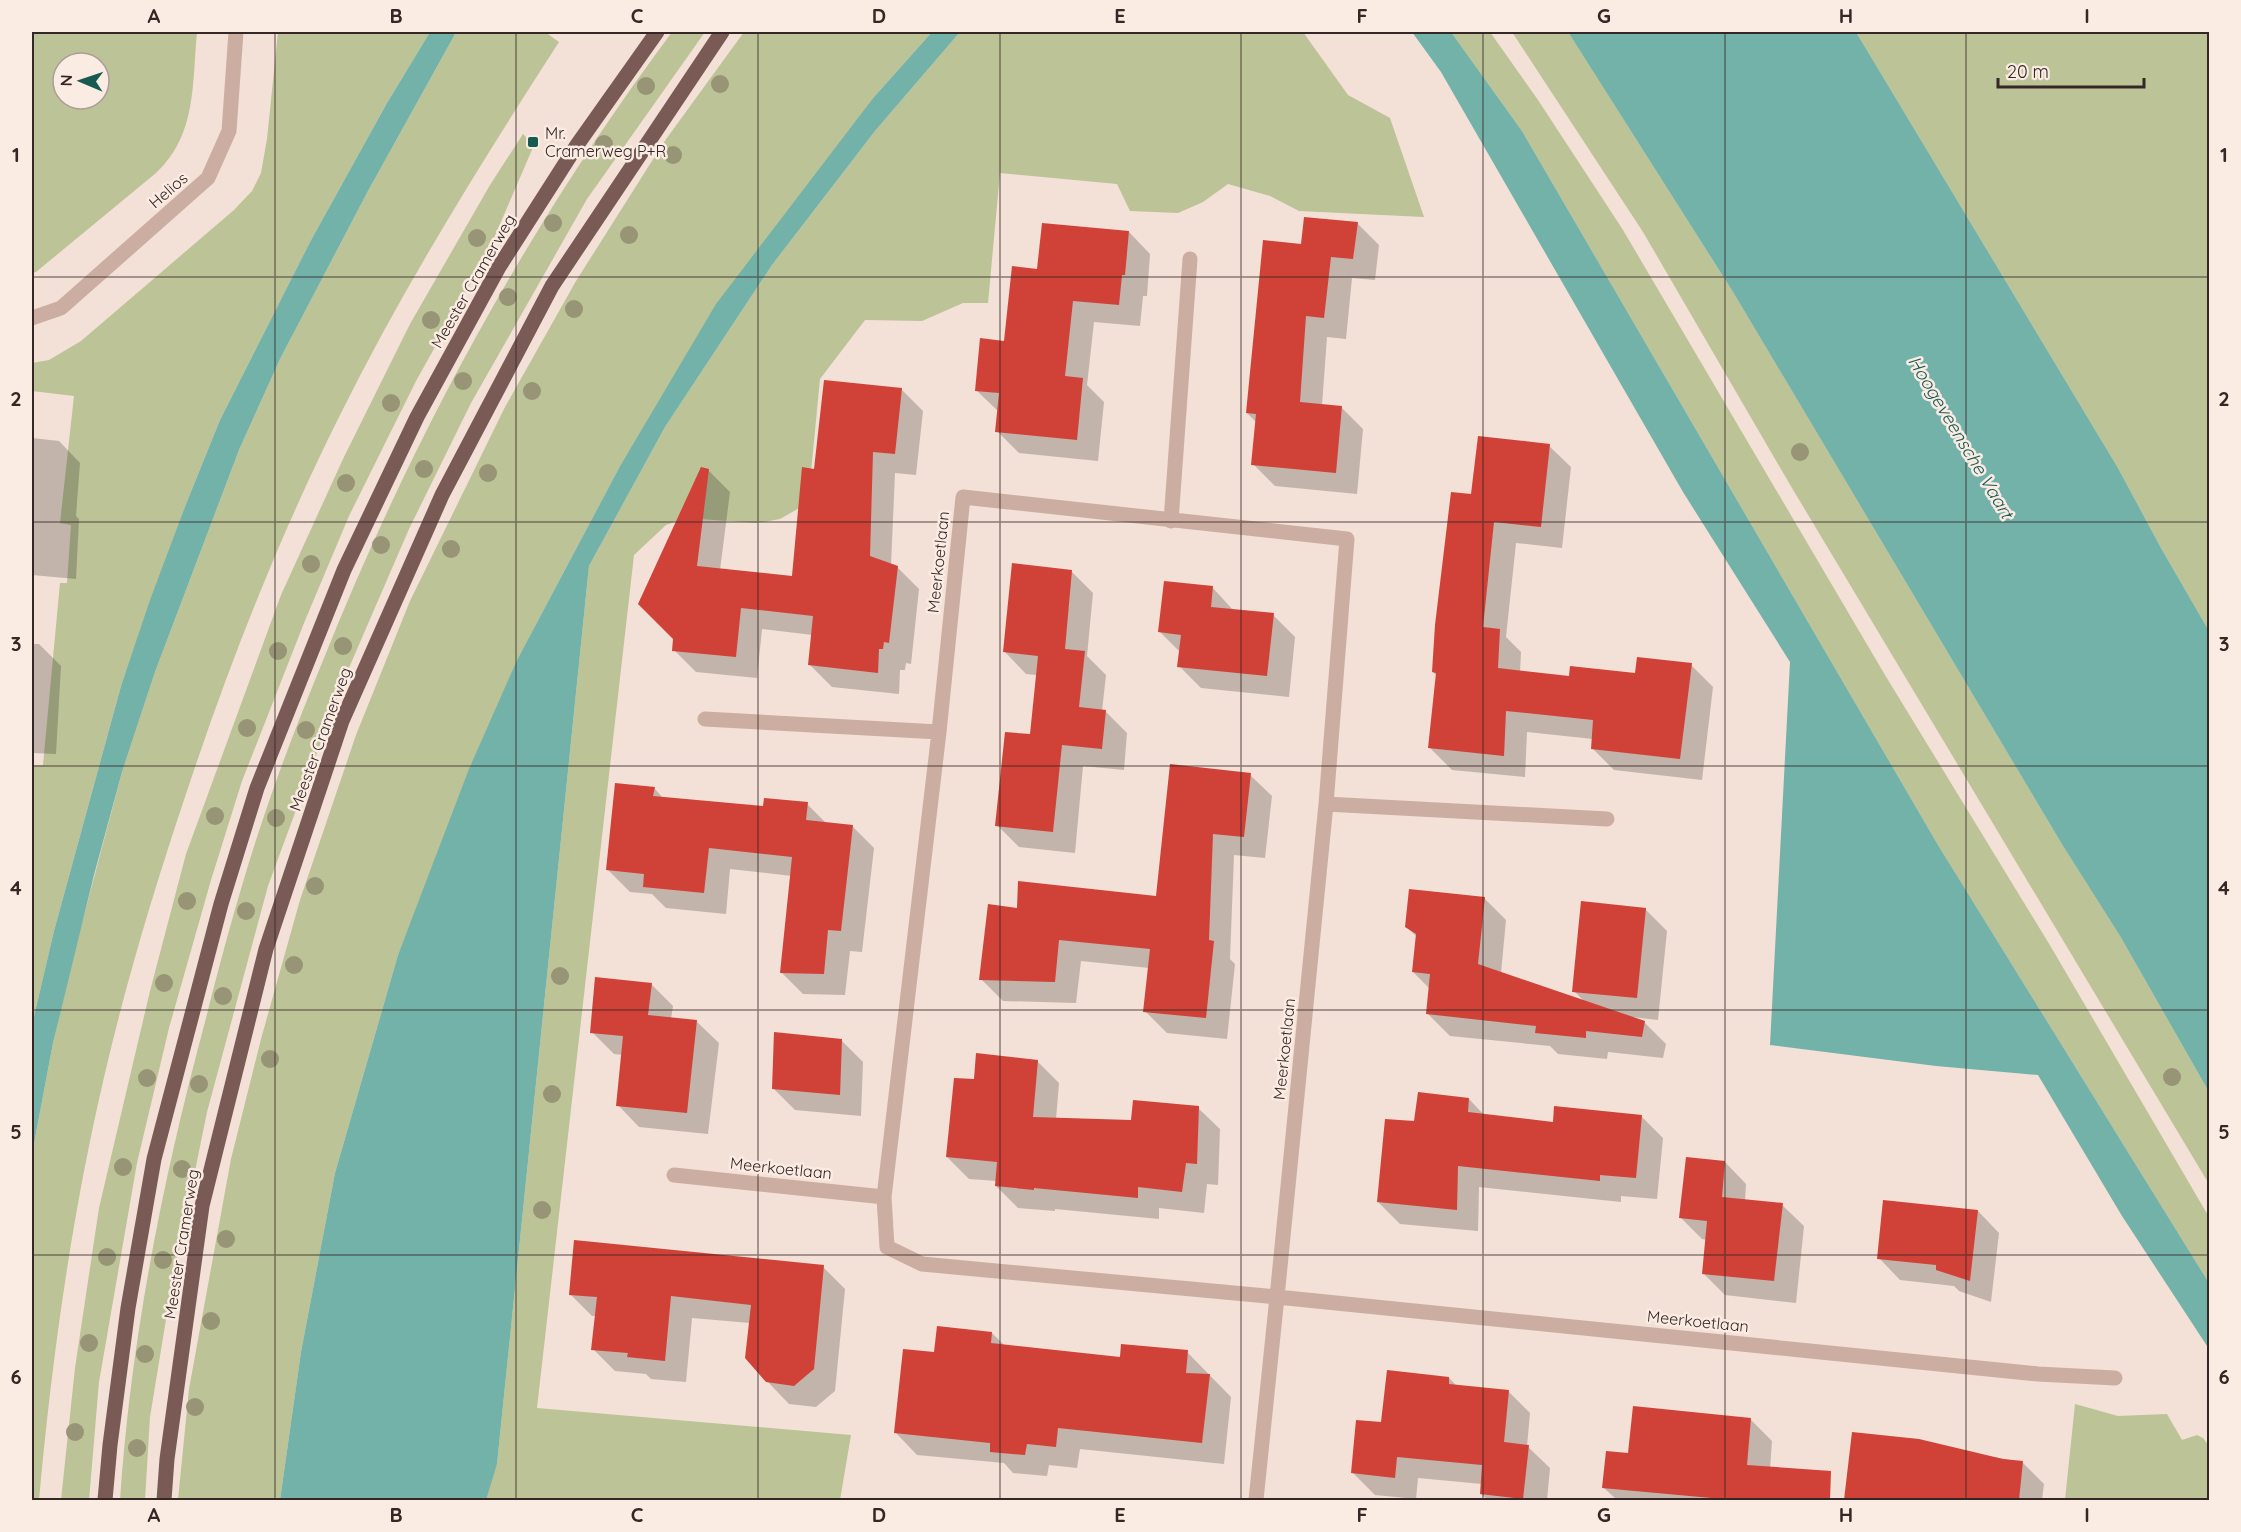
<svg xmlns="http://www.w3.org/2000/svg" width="2241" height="1532" viewBox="0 0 2241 1532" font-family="Quicksand,sans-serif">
<rect width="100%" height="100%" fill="#f3e0d6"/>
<!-- green -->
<path fill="#bcc396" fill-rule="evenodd" d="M32,32h165c-5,51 0,103 -41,141l-120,99 -4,1zM63,63h36v36h-36z
M278,32h152l-43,71 -77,139 -90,178 -34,84 -65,182 -67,245 -22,94v-260h11l17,-182h7l4,-58 -11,-2 14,-127 -42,-5v-28l17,-3 32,-19 153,-131 18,-19 9,-18 6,-34z
M454,32h91l14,10c-78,121 -155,244 -219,373 -61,122 -111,249 -154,379 -31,92 -59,185 -81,279 -33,140 -53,284 -66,427h-7v-346l21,-111 16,-71 53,-200 33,-100 84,-222 41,-91 88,-168 86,-155z
M672,32h33l-118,167 -116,204 -62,126 -64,148 -77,209 -61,226 -36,177 -21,128 -5,83h-25c11,-162 43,-322 85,-478 17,-67 35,-134 57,-200 18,-55 40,-110 62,-164 89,-222 205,-434 348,-626z
M744,32h188l-58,65 -255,371 -102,192 -119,295 -63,218 -34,179 -21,148h-102l11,-111 42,-230 30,-120 39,-139 56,-165 54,-134 95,-194 71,-126 88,-139z
M960,32h343l45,63 42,23 34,99 -125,-6 -29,-15 -42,-12 -25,18 -25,11 -48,-2 -13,-27 -117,-11 -12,130h-25l-41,18 -57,-1 -45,59 -12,124 -28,16 -23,4 -71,-5 -20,7 -32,30 -97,853 314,27 -11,65h-358l15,-36 92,-898 76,-139 107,-162 103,-134z
M1451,32h39l48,68 85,130 262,445 166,272 158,270v66l-271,-438 -416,-714z
M1512,32h56l165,260 330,554 57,90 89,156v92l-417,-696 -149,-256z
M1856,32h353v599l-48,-83 -43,-80z
M523,134l11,11 -46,107 -72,129 -67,135 -45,107 -62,158 -31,99 -42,148 -32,135 -38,219 -10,118h-28l14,-132 24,-160 51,-217 36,-137 95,-259 62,-136 67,-135 80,-139z
M2075,1404l43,12 49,-2 15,26 15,-5 6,3 6,8v54h-144z"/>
<!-- water -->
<path fill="#73b2a9" d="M430,32h24v4l-86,155 -88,168 -41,91 -84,222 -33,100 -28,103 -41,168 -21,111v-129l22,-94 67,-245 29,-86 36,-96 34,-84 90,-178 77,-139z
M932,32h28l-85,99 -103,134 -107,162 -76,139 -92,898 -11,36h-206l21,-148 34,-179 63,-218 71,-186 48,-109 102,-192 97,-164 158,-207z
M1412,32h39l71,99 416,714 271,438v66l-87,-133 -84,-141 -102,-9 -166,-21 20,-383 -107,-170 -242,-420z
M1568,32h288l262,436 43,80 48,83v461l-89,-156 -57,-90 -330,-554z"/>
<!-- shadow -->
<path fill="#0003" d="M1357,223l22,22 -4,35 -23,-2 -6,61 -19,-2 -5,68 19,2 22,22 -6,65 -82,-8 -22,-22 4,-41 -10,-10 55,-168z
M1129,232l21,22 -3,42h-4l-3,30 -46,-4 -7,63 17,17 -6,59 -79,-8 -22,-22 2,-19 -23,-22 30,-47 33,-72z
M901,389l22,22 -7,64 -21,-2 -4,92 6,2 22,22 -8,75 -5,-1 -1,7h-5l-1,24 -67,-7 -22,-22 3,-30 -51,-6 -5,49 -61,-6 -22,-22 34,-180 22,22 -10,78 73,8 23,-107z
M32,438l27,3 21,22 -4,53 3,3 -3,60 -44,-4z
M1549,446l22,21 -9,81 -46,-5 -10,94 15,15 -1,20 50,6 66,-3 55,-10 22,22 -11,93 -88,-10 -22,-22 1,-9 -66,-7 -2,45 -73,-7 -22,-22 7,-72 -4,-4 39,-176z
M1071,571l22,22 -6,63 19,19 -4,36h3l22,22 -3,37 -41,-4 -8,87 -56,-6 -22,-22 34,-89 6,-61 -11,-1 -21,-22z
M1212,587l22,24 39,4 22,22 -6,60 -88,-9 -22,-22 1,-14 -20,-20z
M32,644h7l22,22 -5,88 -24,-1z
M1250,775l22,21 -7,62 -31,-3 -4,104 5,5 -8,75 -60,-6 -22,-22 4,-43 -68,-7 -5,42 -73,-2 -22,-22 37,-70 139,-11z
M654,788l10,11 101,9 42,-4 20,20 25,2 22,22 -12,104 -12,-1 -5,44 -42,-1 -22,-22 11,-96 -62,-7 -4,45 -60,-6 -14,-14 -22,-2 -22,-22z
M1484,898l22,22 -5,53 84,29 -11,-11 71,-82 22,22 -9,89 -26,-3 12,5 22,22 -3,14 -55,-6 -1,7 -49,-5 -8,-8 -100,-10 -22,-22 2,-25 -17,-17 4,-35 -10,-10z
M651,984l22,22 -2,13 26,3 22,21 -11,91 -69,-7 -21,-22 5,-50 -9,-1 -22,-22z
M841,1040l22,22 -2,54 -66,-6 -22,-22z
M1037,1061l22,22 -3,36 76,3 66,-14 22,21 -2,56 -11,-1 -3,29 -45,-5v11l-104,-10v2l-37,-3 -22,-22 1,-5 -28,-2 -22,-22 28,-76z
M1469,1099l16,17 69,7 87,-7 22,22 -6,61 -36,-3v6l-142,-15 -1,44 -78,-7 -22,-22 38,-79z
M1725,1162l21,22 -1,17 37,4 22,21 -8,77 -71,-8 -22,-22 4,-33 -5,-1 -22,-22z
M1978,1211l21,22 -8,69 -32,-11 -5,-5 -54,-6 -21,-22z
M823,1267l22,22 -10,102 -19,16 -27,-3 -22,-23 -17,-58 -58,-5 -6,64 -35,-3 -5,-5 -31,-3 -22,-22 4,-33h-5l-22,-22z
M992,1333l13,13 116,13 66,-7 44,45 -7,67 -144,-15 -3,19 -28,-3 -2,11 -34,-3 -9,-10 -87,-8 -21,-22 39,-79z
M1449,1378l8,8 52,6 21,21 -3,33 23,22 -3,32h-59l-7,-6 1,-10 -64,-6 -2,21 -41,-4 -22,-22 30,-49z
M1750,1419l22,22 -2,28 21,21 -1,10h-173l-13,-12 26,-34z
M1853,1433l169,29 22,22 -2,16h-196z"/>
<!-- building -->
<path fill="#d04137" d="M1304,217l54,5 -5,37 -22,-2 -7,61 -18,-2 -6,86 42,4 -6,67 -85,-8 5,-51 -10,-1 17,-173 38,4z
M1042,223l87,8 -4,44h-3l-3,30 -46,-4 -8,75 18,2 -6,62 -82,-8 4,-39 -24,-2 5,-53 24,3 8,-75 25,3z
M824,380l78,8 -7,66 -22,-2 -3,104 28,10 -9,77 -5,-1 -1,7h-4l-1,24 -70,-8 5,-49 -72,-8 -5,49 -64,-6 1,-12 -35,-35 63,-137 8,2 -12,97 95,10 10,-109 12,2z
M1478,436l72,8 -9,83 -47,-5 -11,105 17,2 -2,39 71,8 1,-10 65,7 2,-16 55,6 -12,96 -89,-10 2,-29 -87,-9 -2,45 -76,-8 8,-75 -4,-1 3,-47 16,-133 20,2z
M1012,563l60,7 -7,79 20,2 -6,56 27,3 -4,39 -40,-4 -9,87 -58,-6 10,-94 25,2 8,-78 -35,-4z
M1164,581l49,5 -2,21 63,6 -7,63 -90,-9 4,-32 -23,-3z
M1170,764l81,9 -7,64 -31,-3 -4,106 5,1 -8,77 -63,-6 7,-63 -91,-9 -4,42 -76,-2 9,-76 29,4 1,-27 138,15z
M615,783l40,4 -2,9 110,10 1,-8 44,4 -2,18 47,5 -12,106 -13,-1 -4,44 -44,-1 12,-116 -83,-9 -5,45 -61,-6 1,-13 -38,-4z
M1409,889l76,8 -7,67 167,57 -3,16 -56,-6v7l-51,-5 1,-7 -110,-12 4,-40 -18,-2 4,-38 -11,-7z
M1581,901l65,7 -9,90 -65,-6z
M595,977l57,6 -4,32 49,5 -10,93 -71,-7 7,-70 -33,-3z
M774,1032l68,7 -2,56 -68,-6z
M976,1053l62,7 -5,57 98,3 2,-20 66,6 -2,58 -11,-1 -4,29 -44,-5v11l-104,-10v2l-39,-4 2,-24 -51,-5 8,-79 20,1z
M1418,1092l51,6 -1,14 85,10 1,-16 88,9 -6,63 -36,-3v6l-142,-15 -1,44 -80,-8 8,-83 29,2z
M1686,1157l39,4 -3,36 61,6 -9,78 -72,-7 5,-53 -28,-3z
M1883,1200l95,10 -8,71 -34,-11v-5l-59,-6z
M574,1240l250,25 -10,104 -20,17 -28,-4 -21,-24 6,-53 -80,-9 -6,65 -38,-4 1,-4 -37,-3 6,-53 -28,-2z
M937,1326l55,6 -1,11 129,14 1,-13 67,6 -2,23 24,1 -8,69 -144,-15 -2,19 -29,-3 -2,11 -35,-3v-9l-96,-10 9,-84 31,3z
M1387,1370l62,7v7l60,6 -5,52 25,3 -6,54 -43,-5 2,-29 -85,-8 -2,21 -44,-5 5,-53 25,2z
M1633,1406l118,12 -4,47 84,6 -1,29h-97l-131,-12 4,-37 22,2z
M1852,1432l67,7 84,20 20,2 -4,39h-175z"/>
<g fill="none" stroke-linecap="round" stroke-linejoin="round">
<!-- minor -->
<path stroke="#ccada2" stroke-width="15" d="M32,318l29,-10 147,-130 21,-47 7,-99
M963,497l384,42 -21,265 -49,493 -355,-33 -35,-17 -3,-50 55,-465z
M1171,521l19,-262
M705,719l234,13
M1326,804l281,15
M674,1175l210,22
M1256,1500l21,-203 761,77 77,4"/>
<!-- major -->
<path stroke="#795a54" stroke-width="15" d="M105,1500l5,-55 18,-137 26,-149 67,-255 36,-116 87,-218 73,-153 82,-150 78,-122 80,-113
M164,1500l3,-41 35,-253 64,-257 76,-228 100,-226 110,-209 170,-254"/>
</g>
<!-- trees -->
<g fill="#989476">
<circle cx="720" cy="84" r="9"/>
<circle cx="646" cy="86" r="9"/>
<circle cx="604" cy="144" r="9"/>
<circle cx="673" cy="155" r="9"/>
<circle cx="553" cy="223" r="9"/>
<circle cx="629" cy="235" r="9"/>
<circle cx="477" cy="238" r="9"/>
<circle cx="508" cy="297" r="9"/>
<circle cx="574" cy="309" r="9"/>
<circle cx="431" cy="320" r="9"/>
<circle cx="463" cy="381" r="9"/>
<circle cx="532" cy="391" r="9"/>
<circle cx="391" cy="403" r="9"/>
<circle cx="1800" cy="452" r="9"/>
<circle cx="424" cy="469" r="9"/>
<circle cx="488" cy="473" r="9"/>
<circle cx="346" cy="483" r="9"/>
<circle cx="381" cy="545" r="9"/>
<circle cx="451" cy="549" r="9"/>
<circle cx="311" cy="564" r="9"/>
<circle cx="343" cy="646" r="9"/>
<circle cx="278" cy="651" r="9"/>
<circle cx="247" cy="728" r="9"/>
<circle cx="306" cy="730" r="9"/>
<circle cx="215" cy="816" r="9"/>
<circle cx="276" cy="818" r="9"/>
<circle cx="315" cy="886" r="9"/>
<circle cx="187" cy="901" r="9"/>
<circle cx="246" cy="911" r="9"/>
<circle cx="294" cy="965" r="9"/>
<circle cx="560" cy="976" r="9"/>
<circle cx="164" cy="983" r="9"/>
<circle cx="223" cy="996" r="9"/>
<circle cx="270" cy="1059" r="9"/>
<circle cx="2172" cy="1077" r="9"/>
<circle cx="147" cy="1078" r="9"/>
<circle cx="199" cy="1084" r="9"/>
<circle cx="552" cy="1094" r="9"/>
<circle cx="123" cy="1167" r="9"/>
<circle cx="182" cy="1169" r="9"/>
<circle cx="542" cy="1210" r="9"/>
<circle cx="226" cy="1239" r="9"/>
<circle cx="107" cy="1257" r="9"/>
<circle cx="163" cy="1260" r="9"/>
<circle cx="211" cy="1321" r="9"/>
<circle cx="89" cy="1343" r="9"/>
<circle cx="145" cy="1354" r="9"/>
<circle cx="195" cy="1407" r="9"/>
<circle cx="75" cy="1432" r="9"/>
<circle cx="137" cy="1448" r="9"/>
</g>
<!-- grid -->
<path fill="none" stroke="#352725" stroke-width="1.5" stroke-opacity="0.55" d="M275,32v1468M516,32v1468M758,32v1468M1000,32v1468M1241,32v1468M1483,32v1468M1725,32v1468M1966,32v1468M32,277h2178M32,522h2178M32,766h2178M32,1010h2178M32,1255h2178"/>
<!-- markers -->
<rect fill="#175a52" stroke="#faebe3" stroke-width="2" x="527" y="136" width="12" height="12" rx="3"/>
<g text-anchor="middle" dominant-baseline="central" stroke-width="5" stroke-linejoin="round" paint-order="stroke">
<!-- poi labels -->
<g font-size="16" fill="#352725" stroke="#faebe3" text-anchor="start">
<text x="545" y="133">Mr.<tspan x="545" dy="18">Cramerweg P+R</tspan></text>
</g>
<!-- street labels -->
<g font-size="16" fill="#352725" stroke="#faebe3">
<text transform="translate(168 190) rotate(-41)">Helios</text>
<text transform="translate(473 281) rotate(-60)">Meester Cramerweg</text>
<text transform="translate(938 562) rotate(-84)">Meerkoetlaan</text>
<text transform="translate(320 739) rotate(-70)">Meester Cramerweg</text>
<text transform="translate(1284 1049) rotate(-84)">Meerkoetlaan</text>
<text transform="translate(781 1168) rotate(6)">Meerkoetlaan</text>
<text transform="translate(181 1244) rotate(-81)">Meester Cramerweg</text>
<text transform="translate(1698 1321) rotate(6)">Meerkoetlaan</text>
</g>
<!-- water labels -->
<g font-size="18" font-style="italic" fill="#175a52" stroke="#faebe3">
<text transform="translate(1961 437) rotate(59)">Hoogeveensche Vaart</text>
</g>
</g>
<!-- border -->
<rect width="2241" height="1532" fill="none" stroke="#faebe3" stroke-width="66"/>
<!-- north arrow -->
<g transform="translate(81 81) rotate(272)"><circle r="28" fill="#faebe3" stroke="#ab9d97" stroke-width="1.5"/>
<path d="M0-4.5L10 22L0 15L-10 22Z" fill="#175a52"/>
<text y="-9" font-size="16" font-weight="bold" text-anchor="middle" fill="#352725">N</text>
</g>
<!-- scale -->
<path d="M1998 78v9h146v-9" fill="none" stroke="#352725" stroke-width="3"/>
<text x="2007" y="78" font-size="18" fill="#352725" stroke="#faebe3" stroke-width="4.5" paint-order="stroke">20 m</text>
<rect x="33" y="33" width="2175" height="1466" fill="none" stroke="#352725" stroke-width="2"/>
<g font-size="20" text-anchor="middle" font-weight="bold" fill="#352725">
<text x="154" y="23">A</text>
<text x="396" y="23">B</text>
<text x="637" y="23">C</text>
<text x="879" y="23">D</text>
<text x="1120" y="23">E</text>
<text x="1362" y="23">F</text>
<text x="1604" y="23">G</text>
<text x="1846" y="23">H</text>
<text x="2087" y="23">I</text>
<text x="16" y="162">1</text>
<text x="2224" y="162">1</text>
<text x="16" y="406">2</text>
<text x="2224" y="406">2</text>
<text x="16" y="651">3</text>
<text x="2224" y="651">3</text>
<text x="16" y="895">4</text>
<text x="2224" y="895">4</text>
<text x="16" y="1139">5</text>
<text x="2224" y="1139">5</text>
<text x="16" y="1384">6</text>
<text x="2224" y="1384">6</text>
<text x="154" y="1522">A</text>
<text x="396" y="1522">B</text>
<text x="637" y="1522">C</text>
<text x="879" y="1522">D</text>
<text x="1120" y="1522">E</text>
<text x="1362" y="1522">F</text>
<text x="1604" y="1522">G</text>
<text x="1846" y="1522">H</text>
<text x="2087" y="1522">I</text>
</g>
</svg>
